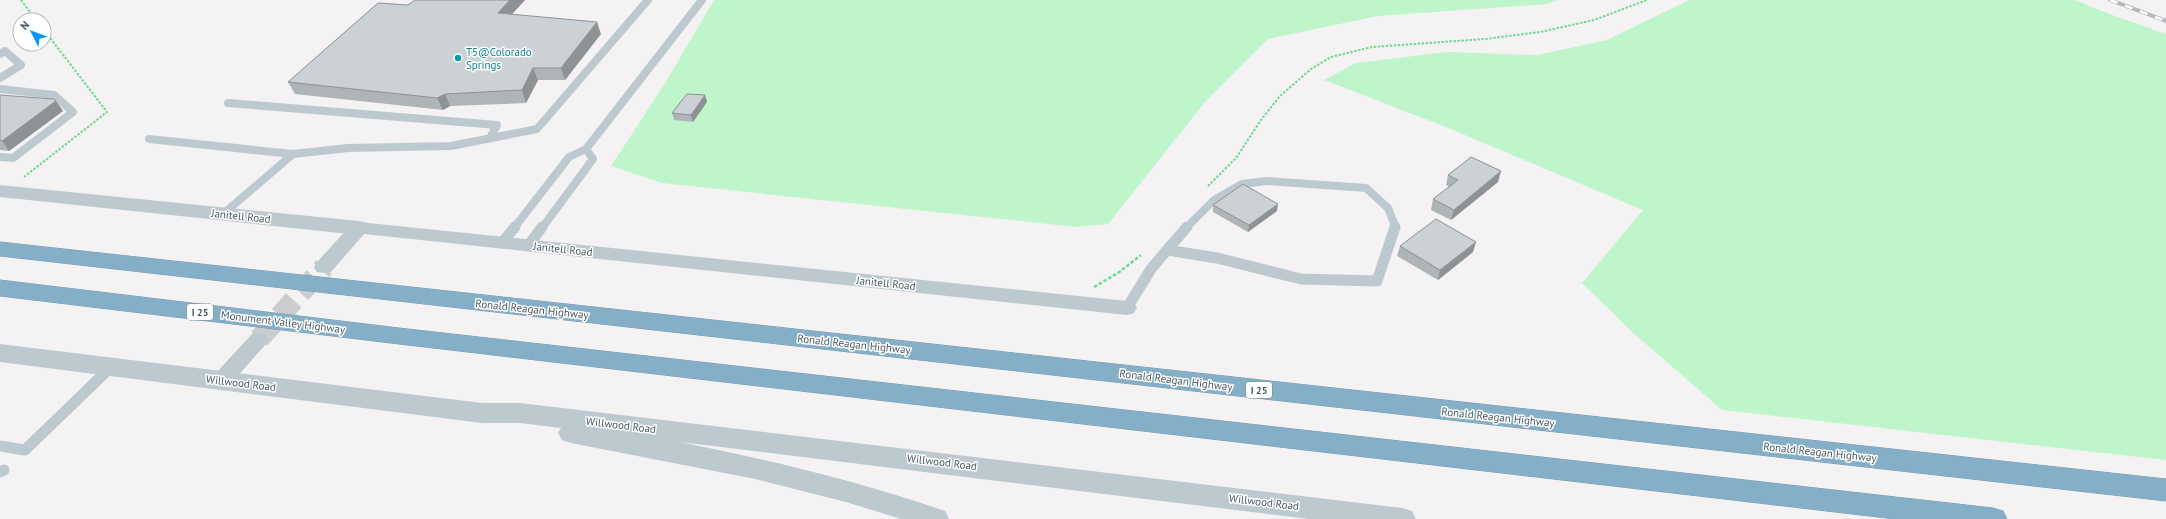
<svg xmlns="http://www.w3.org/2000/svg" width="2166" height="519" viewBox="0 0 2166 519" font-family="'PT Sans',sans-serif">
<rect width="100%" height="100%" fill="#f5f2f3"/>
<!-- green -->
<path fill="#bef5cb" d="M714,0h844l-11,4 -169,12 -110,23 -63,63 -97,122 -32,3 -414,-44 -51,-17 53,-81z
M1689,0h386l37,15 54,19v426l-444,-50 -91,-79 -49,-48 61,-73 -202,-85 -117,-45 32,-17 91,-11 90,3 70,-15z"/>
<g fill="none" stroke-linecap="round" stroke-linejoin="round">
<!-- minor-tunnel -->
<path stroke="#cacccf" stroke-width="21" stroke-dasharray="21 10" stroke-linecap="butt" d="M259,339l65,-72"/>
<defs>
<path id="motorway" d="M0,242l2166,237v22l-2166,-245z
M0,280l399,48 1594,180 10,3 4,8h-112l-1496,-175 -399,-48z"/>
</defs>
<!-- motorway casing -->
<use href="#motorway" stroke="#709ab2" stroke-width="1"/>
<!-- path-far1 -->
<path stroke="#71d896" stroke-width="2" stroke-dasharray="2.5 1.5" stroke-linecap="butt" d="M21,0l15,20
M24,177l83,-65 -63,-82
M1208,186l28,-28 25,-38 19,-24 31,-27 20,-12 41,-10 113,-8 55,-7 54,-12 53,-20"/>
<!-- path -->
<path stroke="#71d896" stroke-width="2.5" stroke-dasharray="3.5 2" stroke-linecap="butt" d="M1094,287l24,-14 23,-18"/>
<!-- service-far1 -->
<path stroke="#bccad0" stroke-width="8" d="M0,54l5,-3 16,14 -21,13
M0,89l54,6 19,17 -60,46 -13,-1
M228,103l269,22 -7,13
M149,139l144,15 -70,60
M293,154l55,-6 103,-2 86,-17 111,-129
M514,228l55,-71 17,-8 116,-149
M542,228l51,-69 -7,-10
M1186,228l28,-28 28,-16 25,-3 99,7 22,20 8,20"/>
<!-- service -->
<path stroke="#bccad0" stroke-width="11" d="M502,243l13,-16
M528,246l14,-19
M1167,250l50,8 84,21 76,2 18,-54
M1167,250l20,-23
M1127,308l24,-39 16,-19
M0,446l25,4 87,-84
M0,472l4,-2"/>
<!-- minor -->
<path fill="#bccad0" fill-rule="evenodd" d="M359,222l768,79 7,2 3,5 -3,5 -7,2 -763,-81 -33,38 -7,1 -7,-1 -3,-5 3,-5 35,-38z
M259,332l7,2 3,5 -3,5 -37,42 -7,2 -7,-2 -4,-6 4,-6 37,-40z"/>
<!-- tertiary -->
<path fill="#bccad0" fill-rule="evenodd" d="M0,185l359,36 8,2 3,5 -3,5 -8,2 -359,-38z
M0,344l482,59h38l882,105 10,3 4,8h-107l-629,-77c89,18 178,39 265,69l4,8h-48l-55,-17 -91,-23 -184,-36 -9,-3 -4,-7 3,-5 -41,-5h-38l-482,-61z"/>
<!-- motorway -->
<use href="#motorway" fill="#85afc6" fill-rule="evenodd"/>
<defs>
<path id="rail" d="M2110,0l56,21"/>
</defs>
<!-- rail casing -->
<use href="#rail" stroke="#b4b9bd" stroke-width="4"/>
<!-- rail -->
<use href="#rail" stroke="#fff" stroke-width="2.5" stroke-dasharray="8" stroke-linecap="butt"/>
</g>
<!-- wall -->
<path fill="#afb4b7" d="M525,0l-13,14 89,20 -36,46h-27l-12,23 -76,3 -7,4 -148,-16 -7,-12 120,-77z
M0,95l56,6 7,10 -54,40 -9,-1z
M705,95l2,7 -14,20 -19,-2 -2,-7z
M1448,175l50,7 -47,38 -20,-10 2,-11 16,-12 -3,-2z
M1213,205l64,6 -29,21 -35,-20z
M1400,246l73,6 -35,28 -41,-24z"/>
<!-- shaded-wall -->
<path fill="#8e9295" d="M510,0h15l-23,25 -4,-12z
M597,22l4,12 -36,46 -4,-12z
M533,68l5,12 -12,23 -4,-13z
M445,94l5,12 -7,4 -6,-12z
M705,95l2,7 -14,20 -2,-7z
M56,101l7,10 -54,40 -7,-10z
M1501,171l-3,11 -47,38 3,-10z
M1278,204l-1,7 -29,21 1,-7z
M1476,242l-3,10 -35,28 2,-10z"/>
<!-- building -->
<path fill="#cbd1d5" stroke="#8e9295" d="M415,0h95l-12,13 99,9 -36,46h-28l-11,22 -77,4 -8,4 -149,-16 90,-79 30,2z
M687,94l18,1 -14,20 -19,-2z
M0,95l54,4 2,2 -54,40 -2,-1z
M1471,157l30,14 -47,39 -21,-11 25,-19 -10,-5z
M1243,184l35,20 -29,21 -36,-20z
M1436,219l40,23 -36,28 -40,-24z"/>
<!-- markers -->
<circle fill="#0f9aa8" stroke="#fff" stroke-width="1.5" cx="458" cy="58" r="4"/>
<g text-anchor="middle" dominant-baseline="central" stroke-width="3" stroke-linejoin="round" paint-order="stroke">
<!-- shield labels -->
<g fill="#fff" stroke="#7e8c92" stroke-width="1">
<rect x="187" y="304" width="26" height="16" rx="3"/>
<rect x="1246" y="382" width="26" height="16" rx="3"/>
</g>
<g font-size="10" font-weight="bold" fill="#475a63">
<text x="200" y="312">I 25</text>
<text x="1259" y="390">I 25</text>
</g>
<!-- culture labels -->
<g font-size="11" fill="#0d838f" stroke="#fff" text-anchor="start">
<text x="466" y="52">T5@Colorado<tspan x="466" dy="13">Springs</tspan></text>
</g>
<!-- street labels -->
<g font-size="11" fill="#475a63" stroke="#fff">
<text transform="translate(241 216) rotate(6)">Janitell Road</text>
<text transform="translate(563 249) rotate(6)">Janitell Road</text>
<text transform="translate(886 283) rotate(6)">Janitell Road</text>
<text transform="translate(532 309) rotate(6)">Ronald Reagan Highway</text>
<text transform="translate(283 322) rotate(7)">Monument Valley Highway</text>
<text transform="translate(854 344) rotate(6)">Ronald Reagan Highway</text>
<text transform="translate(1176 380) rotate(7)">Ronald Reagan Highway</text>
<text transform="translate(241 383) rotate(7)">Willwood Road</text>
<text transform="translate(1498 417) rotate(6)">Ronald Reagan Highway</text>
<text transform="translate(621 425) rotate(7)">Willwood Road</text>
<text transform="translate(1820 452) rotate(6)">Ronald Reagan Highway</text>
<text transform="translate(942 462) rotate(7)">Willwood Road</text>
<text transform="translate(1264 502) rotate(7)">Willwood Road</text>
</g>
</g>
<!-- north arrow -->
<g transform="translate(32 32) rotate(312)"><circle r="19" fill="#ffffff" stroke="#b5bdc1"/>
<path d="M0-3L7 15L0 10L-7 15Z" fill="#0597fc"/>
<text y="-6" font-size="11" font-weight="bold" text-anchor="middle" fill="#475a63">N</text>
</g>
</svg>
